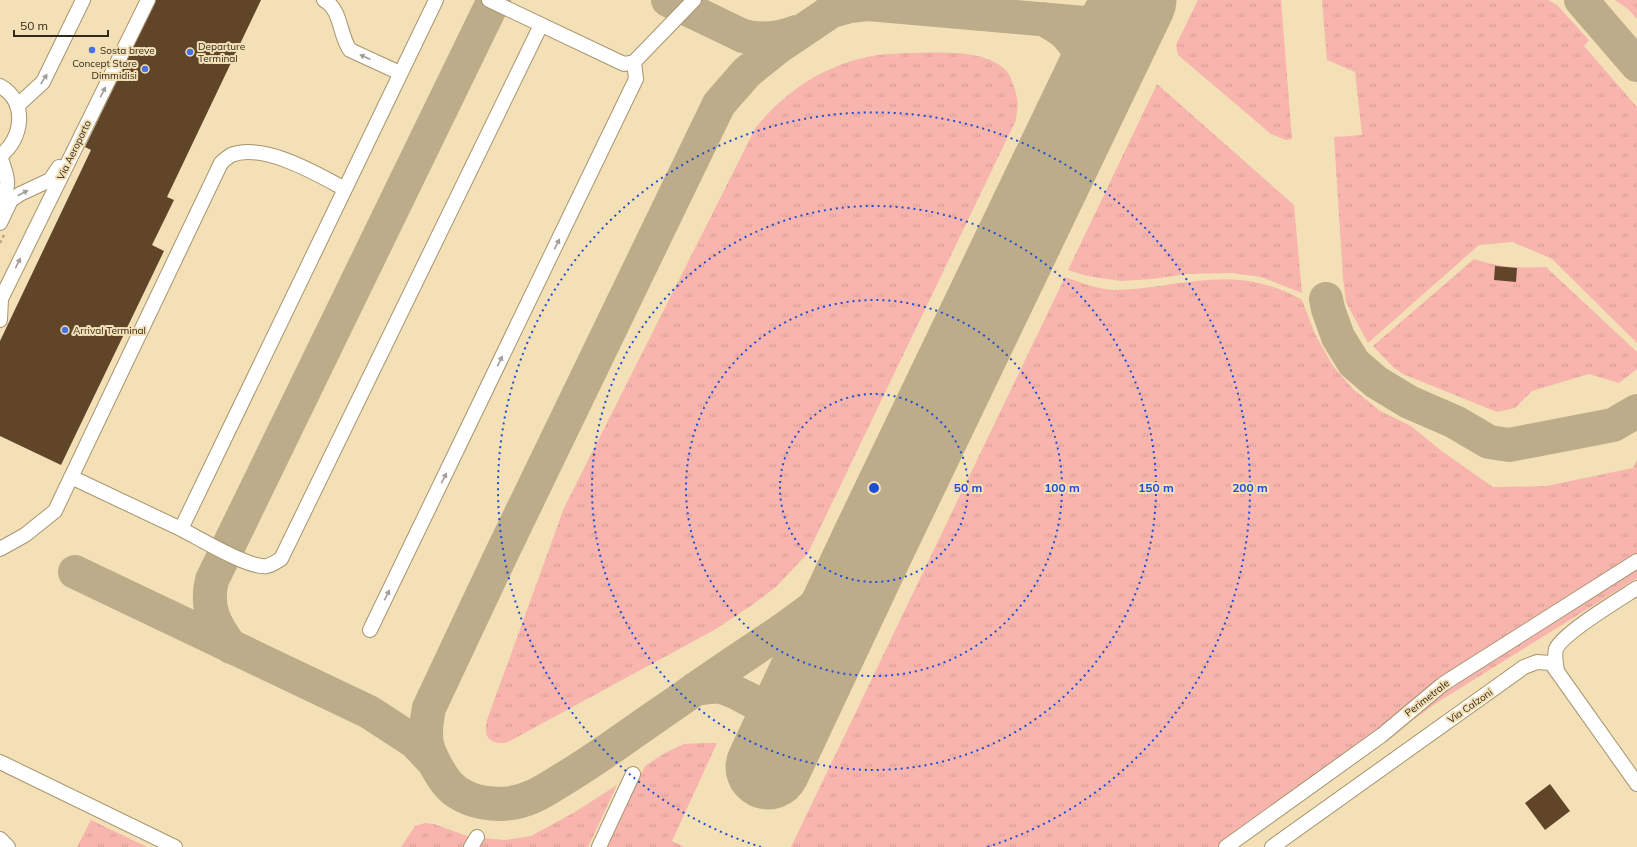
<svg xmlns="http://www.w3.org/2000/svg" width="1637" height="847" viewBox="0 0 1637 847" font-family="Mulish,sans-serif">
<defs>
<pattern id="grass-tufts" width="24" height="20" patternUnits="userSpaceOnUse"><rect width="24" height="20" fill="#f8b5ae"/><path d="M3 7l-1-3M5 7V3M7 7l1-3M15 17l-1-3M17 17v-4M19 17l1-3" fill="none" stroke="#d59c95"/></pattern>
</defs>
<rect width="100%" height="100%" fill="#f3e0b6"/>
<!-- grass -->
<path fill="url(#grass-tufts)" d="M1198,0h83l11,139 -6,1 -15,-6 -93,-79 -2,-10z
M1322,0h226l9,5 32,35 -5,6 53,61v236l-85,-84 -39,-17 -34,3 -111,98 -22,-41 -3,-24 -9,-141 28,-2 -7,-63 -28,-12z
M1615,0h22v19l-9,-10z
M906,53c29,0 87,-6 104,23 2,3 2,8 4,11 5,15 4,17 2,33l-208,433 -32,34 -24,18 -36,24 -210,114c-17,1 -23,-6 -19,-23l77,-212 192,-381c31,-36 63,-59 111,-70 12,-3 26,-3 39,-4z
M1157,84l137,121 8,88 -41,-16 -29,-4 -45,1 -35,5 -31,2 -34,-5 -19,-6z
M1474,259c28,9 43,9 72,8l91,85v17l-18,14 -30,-9 -57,17 -17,17 -18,4 -94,-38 -10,-7 -20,-21z
M1065,277c17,6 34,13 53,13 43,-1 93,-17 136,-8 18,3 33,10 48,18l13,34 18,32 20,23 27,22 31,15 32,26 50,35 53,-1 87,-18 4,-8v118l-199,124 -202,145h-445z
M702,743h15l-45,98 12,6h-77l38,-81 20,-13 19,-9z
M617,785l-29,62h-110l5,-9 22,2 26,-4 44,-24z
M91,820l56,27h-70z
M425,823l9,1 36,13 -6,10h-63l14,-21z"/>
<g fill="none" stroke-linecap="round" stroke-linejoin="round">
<!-- taxiway -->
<path stroke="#bcac89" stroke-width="34" d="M668,0l75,36c19,5 35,3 53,-4
M848,0l-71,48 -30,24 -28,32 -218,451 -72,153c-6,31 -4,41 13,68 18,30 62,34 92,20 9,-4 18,-10 26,-15 34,-20 66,-44 98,-66 32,-22 63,-44 95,-65 25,-17 51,-33 73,-54 17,-16 32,-34 47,-52
M1581,0l56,65
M829,12l21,-6 18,-2 216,19c19,-4 33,-9 46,-23
M1044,19c7,5 18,10 23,16 26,28 21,49 12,82
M1326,299l2,10 10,28 16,26 22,19 33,20 46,20 34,20 20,3 104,-20 24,-14
M75,572l294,140 46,30 16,17
M231,647c-16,-22 -26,-39 -19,-67l282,-580
M695,689c8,-1 16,-3 24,-2 24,3 48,33 73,15 5,-3 9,-10 13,-14"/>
<!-- runway -->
<path stroke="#bcac89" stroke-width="85" d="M768,767l105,-223 261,-544"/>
</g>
<!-- building -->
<path fill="#614528" d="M156,0h105l-94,197 7,3 -22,45 12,6 -103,214 -61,-29v-95l91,-191 -6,-3z
M1495,266l22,2 -1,14 -22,-2z
M1550,784l20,27 -25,19 -20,-27z"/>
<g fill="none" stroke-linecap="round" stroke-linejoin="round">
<defs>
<path id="minor" d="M324,0c18,10 15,35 26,50l50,23
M489,0l135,64 10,-2 60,-62
M0,86c28,15 23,53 0,70
M17,106l26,-24 40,-82
M0,156c8,22 11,28 0,50
M345,189l91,-189
M0,223l11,-23 9,-6 30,-14 9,-13
M0,301l148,-301
M0,320l1,-21
M181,529c18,9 68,40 86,37 5,-1 10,-5 14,-7l260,-534
M0,549l25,-14 30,-24 166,-348c3,-3 7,-6 10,-8 32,-13 86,19 114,34l-164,340 -110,-52
M370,630l266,-551 -2,-17
M1557,671c-1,-7 -3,-15 -1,-22 7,-16 64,-50 81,-61
M0,762l175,85
M0,839l8,8
M471,847l6,-10
M599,847l34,-73
M1226,847l156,-112 61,-51 194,-123
M1272,847l252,-180 13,-5 14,1 86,121"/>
</defs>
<!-- minor casing -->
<use href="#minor" stroke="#a7956e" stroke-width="16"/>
<!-- path -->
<path stroke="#b8a886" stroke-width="2.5" stroke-dasharray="3 3" stroke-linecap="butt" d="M0,243l4,-8"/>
<!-- minor -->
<use href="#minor" stroke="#fff" stroke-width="14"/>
</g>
<!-- one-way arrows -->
<defs><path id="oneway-solid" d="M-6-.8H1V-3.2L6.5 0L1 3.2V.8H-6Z"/></defs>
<g fill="#a29e97">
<use href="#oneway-solid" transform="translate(365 57) rotate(-155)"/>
<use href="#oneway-solid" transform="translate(44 79) rotate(-57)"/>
<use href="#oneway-solid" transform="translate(103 92) rotate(-63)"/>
<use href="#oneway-solid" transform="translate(23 193) rotate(-28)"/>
<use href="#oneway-solid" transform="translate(557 244) rotate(-64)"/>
<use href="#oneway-solid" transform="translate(18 263) rotate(-64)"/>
<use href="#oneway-solid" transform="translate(500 361) rotate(-64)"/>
<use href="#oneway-solid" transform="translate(444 478) rotate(-64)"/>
<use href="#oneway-solid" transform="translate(387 595) rotate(-64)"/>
</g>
<!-- distance rings -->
<g fill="none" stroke="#1d4ed8" stroke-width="2" stroke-dasharray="2 4">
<circle cx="874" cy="488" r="94"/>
<circle cx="874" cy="488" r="188"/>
<circle cx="874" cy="488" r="282"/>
<path d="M761 847A376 376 0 1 1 987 847"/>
</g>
<!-- markers -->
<g fill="#4672e4" stroke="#f3e0b6" stroke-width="1.5">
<circle cx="92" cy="50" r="4"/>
<circle cx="190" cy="52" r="4"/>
<circle cx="145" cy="69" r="4"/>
<circle cx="65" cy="330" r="4"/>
</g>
<g text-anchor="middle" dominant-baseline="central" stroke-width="4" stroke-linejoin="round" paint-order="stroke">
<!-- poi labels -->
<g font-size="10" fill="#302818" stroke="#f3e0b6" text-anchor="start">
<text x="198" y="46">Departure<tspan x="198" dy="12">Terminal</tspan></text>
<text x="100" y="50">Sosta breve</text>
<text x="137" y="63" text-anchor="end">Concept Store<tspan x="137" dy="12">Dimmidisi</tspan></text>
<text x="73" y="330">Arrival Terminal</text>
</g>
<!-- street labels -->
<g font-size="10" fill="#302818" stroke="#f3e0b6">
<text transform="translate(74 150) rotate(-64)">Via Aeroporto</text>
<text transform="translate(1427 698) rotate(-38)">Perimetrale</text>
<text transform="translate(1470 706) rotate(-35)">Via Calzoni</text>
</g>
</g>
<circle cx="874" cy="488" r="6" fill="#1d4ed8" stroke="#f3e0b6" stroke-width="2"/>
<g font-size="12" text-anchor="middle" font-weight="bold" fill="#1d4ed8" stroke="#f3e0b6" stroke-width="4" stroke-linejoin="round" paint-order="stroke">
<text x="968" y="492">50 m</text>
<text x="1062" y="492">100 m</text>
<text x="1156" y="492">150 m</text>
<text x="1250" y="492">200 m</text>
</g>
<!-- scale -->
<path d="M14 30v6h94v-6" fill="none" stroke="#302818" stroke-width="2"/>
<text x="20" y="30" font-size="12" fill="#302818" stroke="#f3e0b6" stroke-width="3" paint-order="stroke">50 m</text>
</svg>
